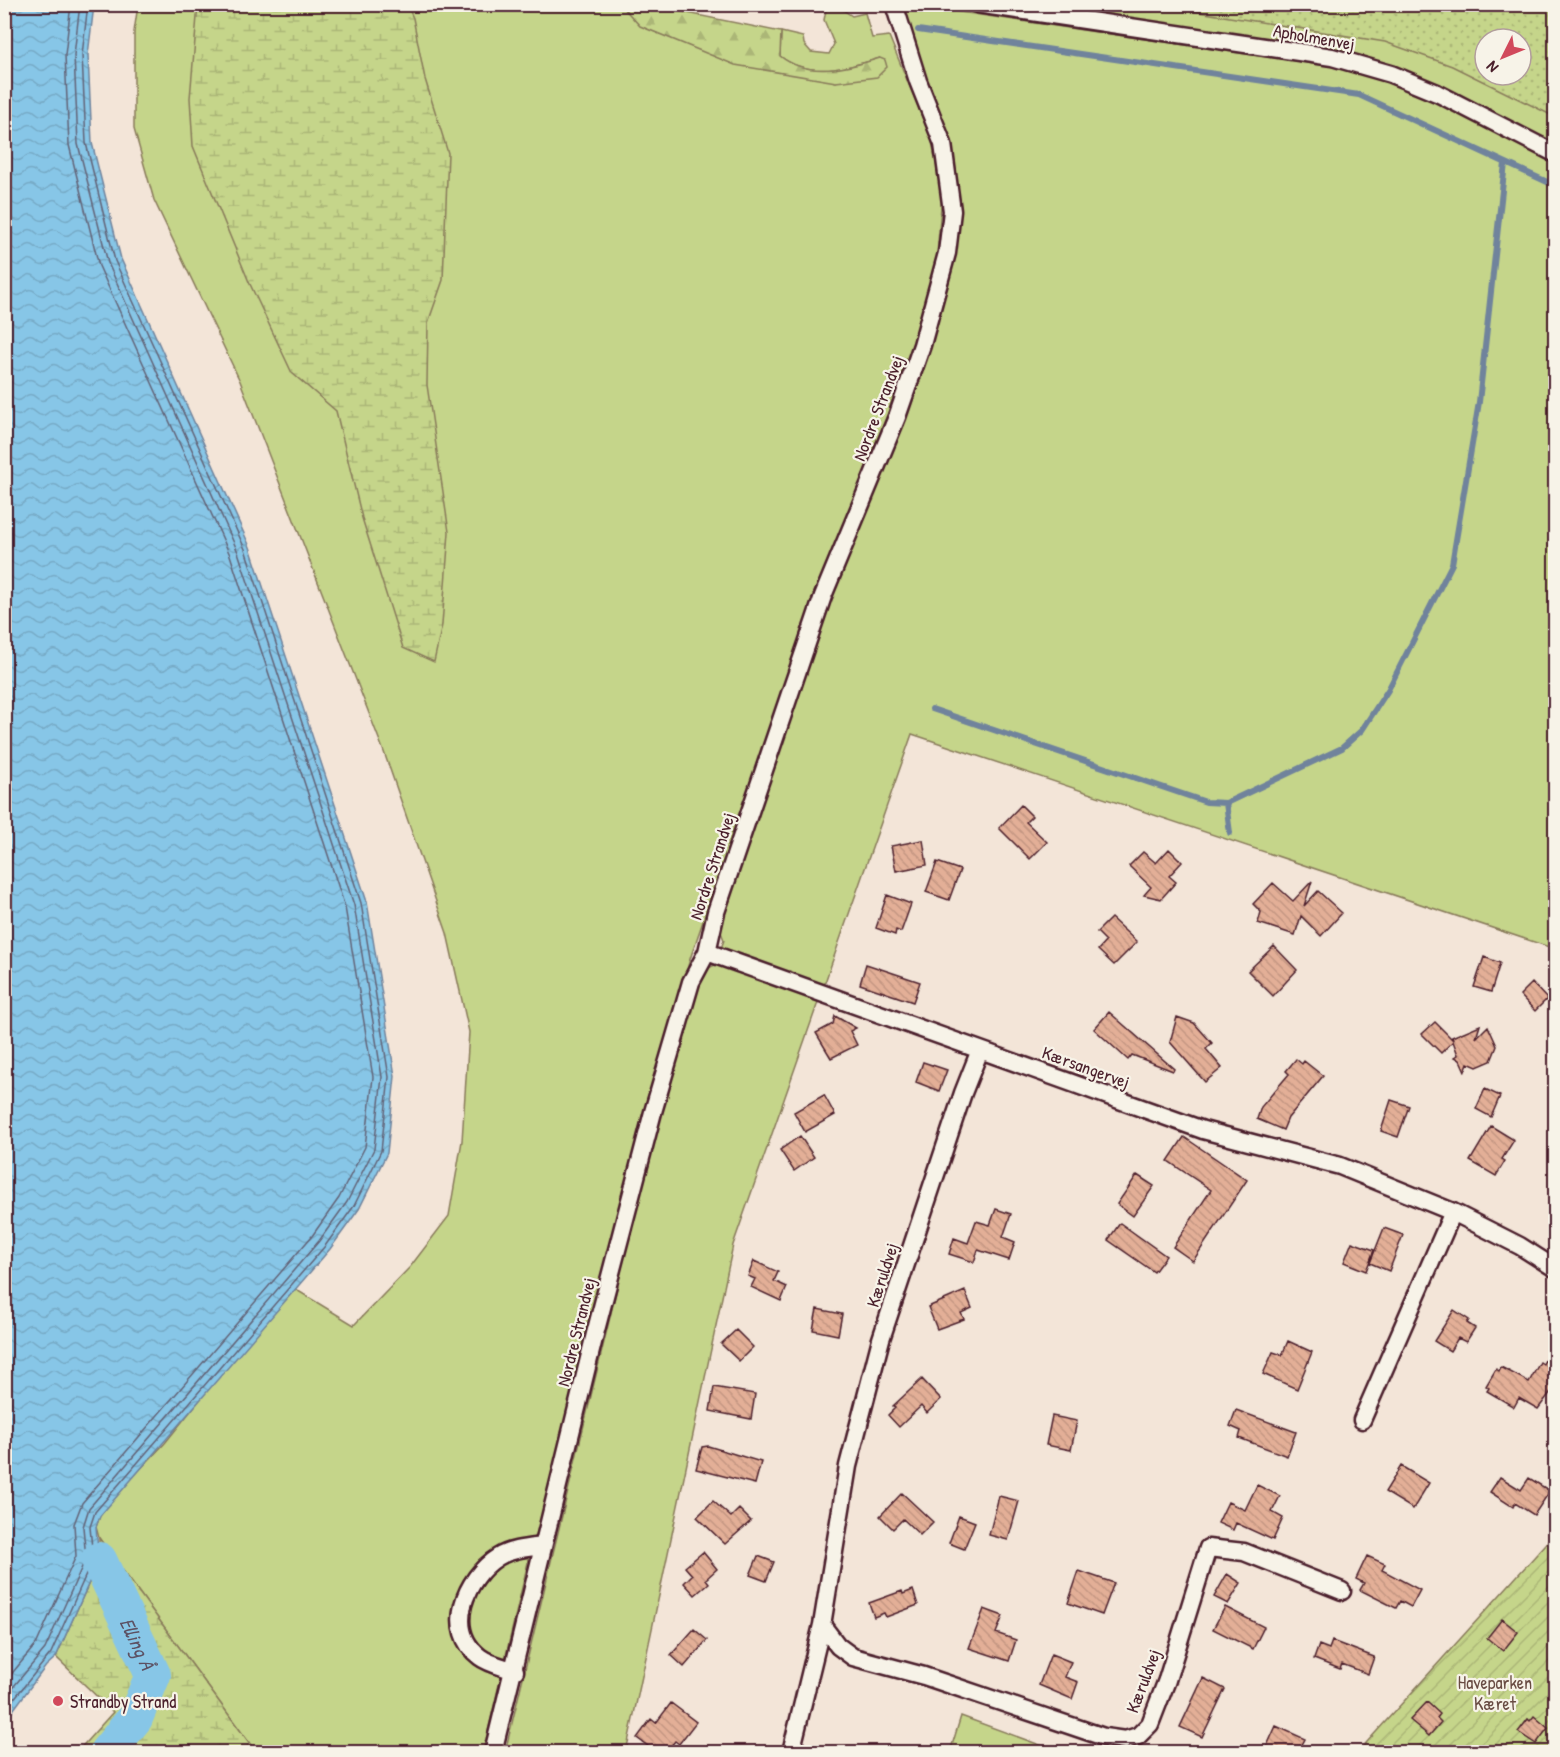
<svg xmlns="http://www.w3.org/2000/svg" width="1560" height="1757" viewBox="0 0 1560 1757" font-family="'Patrick Hand',sans-serif">
<defs>
<pattern id="forest-firs" width="22" height="20" patternUnits="userSpaceOnUse" patternTransform="scale(1.5)"><rect width="22" height="20" fill="#c5d58a"/><path d="M5 1l3.5 6h-7zM16 11l3.5 6h-7z" fill="#abb677"/></pattern>
<pattern id="wetland-marsh" width="20" height="14" patternUnits="userSpaceOnUse" patternTransform="scale(1.5)"><rect width="20" height="14" fill="#c5d58a"/><path d="M1 5h8M5 5V1M11 12h8M15 12V8" fill="none" stroke="#abb677"/></pattern>
<pattern id="park-dots" width="8" height="8" patternUnits="userSpaceOnUse" patternTransform="scale(1.5)"><rect width="8" height="8" fill="#c5d58a"/><path d="M2 2h.1M6 6h.1" fill="none" stroke="#abb677" stroke-width="1.8" stroke-linecap="round"/></pattern>
<pattern id="garden-furrows" width="10" height="10" patternUnits="userSpaceOnUse" patternTransform="scale(1.5)"><rect width="10" height="10" fill="#c5d58a"/><path d="M-1 1l2-2M0 10L10 0M9 11l2-2" fill="none" stroke="#abb677"/></pattern>
<pattern id="water-waves" width="16" height="10" patternUnits="userSpaceOnUse" patternTransform="scale(1.5)"><rect width="16" height="10" fill="#87c6e7"/><path d="M0 5q4-4 8 0t8 0" fill="none" stroke="#76aac6"/></pattern>
<pattern id="building-back-hatch" width="6" height="6" patternUnits="userSpaceOnUse" patternTransform="scale(1.5)"><rect width="6" height="6" fill="#e3af97"/><path d="M-1 5l2 2M0 0l6 6M5-1l2 2" fill="none" stroke="#c49682"/></pattern>
</defs>
<rect width="100%" height="100%" fill="#f3e5d8"/>
<filter id="ink" filterUnits="userSpaceOnUse"><feTurbulence type="fractalNoise" baseFrequency=".0167" numOctaves="2"/><feDisplacementMap in="SourceGraphic" scale="12" xChannelSelector="R" yChannelSelector="G"/><feConvolveMatrix kernelMatrix="1 2 1 2 8 2 1 2 1" color-interpolation-filters="sRGB"/></filter>
<g filter="url(#ink)">
<!-- grass -->
<path fill="#c5d58a" stroke="#887a5a" stroke-width="1.5" fill-rule="evenodd" d="M138,5h483l2,3 213,74 44,-24c-32,10 -71,21 -100,-2l1,-24 22,5 1,7 7,8 18,2 5,-10 -10,-24 3,-15h9l16,11 13,-3 7,25 17,-2 43,105 10,54 -6,71 -22,75 -27,74 -71,178 -126,366 -46,160 -73,303 -41,132 -47,198h-227l-157,-214 -3,-11 4,-11 11,-16 54,-57 58,-72 72,-82 59,36 56,-58 39,-51 13,-75 7,-109 -22,-99 -63,-181 -144,-371 -86,-181 -20,-71v-97z
M912,5l417,61 56,13 48,19 122,62v789l-643,-215 -179,511 -107,507h-121l154,-638 43,-143 13,-6 9,-25 -5,-13 110,-327 102,-253 24,-95 -4,-110 -46,-118 -1,-8z
M1027,5h528v139l-113,-57zM1485,39h36v36h-36z
M961,1716l98,36h-109z"/>
<!-- forest -->
<path fill="url(#forest-firs)" stroke="#887a5a" stroke-width="1.5" d="M621,5h57l-1,6 104,21 -1,24c28,23 68,12 100,2l5,2 2,7 -10,10 -41,5 -101,-17 -95,-39z"/>
<!-- wetland -->
<path fill="url(#wetland-marsh)" stroke="#887a5a" stroke-width="1.5" d="M198,5h209l6,13 12,61 23,74 -5,127 -15,43 -1,62 22,147 -7,93 -8,37 -31,-14 -41,-130 -26,-107 -44,-38 -43,-91 -56,-136 -3,-48z
M99,1538l157,214h-179l36,-40 -57,-55 43,-97z"/>
<!-- park -->
<path fill="url(#park-dots)" stroke="#887a5a" stroke-width="1.5" fill-rule="evenodd" d="M1155,5h400v112l-103,-51 -67,-24zM1485,39h36v36h-36z"/>
<!-- garden -->
<path fill="url(#garden-furrows)" stroke="#887a5a" stroke-width="1.5" d="M1555,1534v218h-197z"/>
<!-- water -->
<path fill="url(#water-waves)" stroke="#6f839c" stroke-width="1.5" d="M5,4l89,1 -6,50 4,88 29,116 129,288 117,355 28,174 -8,77 -28,56 -29,40 -230,267 -4,11 3,33 -43,97 -10,9 -41,55z"/>
<g fill="none" stroke-linecap="round" stroke-linejoin="round">
<!-- shore -->
<path stroke="#626276" stroke-width="1.5" d="M4,1683l33,-40 39,-87 -2,-32 8,-21 230,-267 27,-38 26,-51 8,-70 -28,-170 -115,-352 -131,-289 -30,-121 -4,-90 6,-51
M4,1698l41,-49 41,-91 -3,-31 6,-19 230,-267 28,-39 27,-53 8,-72 -28,-172 -116,-353 -130,-289 -30,-119 -4,-89 6,-51
M4,1711l47,-58 42,-94 -3,-32 5,-15 230,-266 29,-40 27,-55 8,-74 -28,-174 -116,-354 -130,-288 -29,-118 -4,-88 6,-51"/>
<!-- stream -->
<path stroke="#6f839c" stroke-width="6" d="M918,30l441,65 197,91
M932,709l274,93 20,1 116,-55 20,-18 26,-40 64,-126 27,-162 26,-239
M1226,803l4,30"/>
<!-- river -->
<path stroke="#87c6e7" stroke-width="36" id="s1" d="M99,1560l54,115 -18,43 -28,34"/>
</g>
<!-- building -->
<path fill="url(#building-back-hatch)" stroke="#4a1f2b" stroke-width="1.5" d="M1021,805l11,11 -6,6 21,20 -17,17 -31,-31z
M923,840l4,25 -31,6 -5,-25z
M1169,849l13,13 -13,14 7,6 -15,17 -17,-4 7,-8 -22,-21 14,-14 13,11z
M937,862l23,8 -11,30 -23,-8z
M1312,881l-8,25 14,-15 24,22 -21,23 -20,-20 -6,19 -37,-12 3,-11 -8,-8 20,-21 20,18z
M887,895l24,9 -10,28 -5,-2 -1,5 -19,-7z
M1111,918l26,24 -23,23 -16,-15 8,-9 -9,-9z
M1274,946l23,24 -24,26 -25,-25z
M1484,957l16,6 -9,29 -17,-5z
M866,964l54,18 -7,20 -53,-18z
M1532,983l15,16 -12,12 -15,-16z
M1109,1012l65,57 -1,2 -41,-16 -4,5 -34,-31z
M835,1016l21,12 -6,3 7,14 -26,13 -15,-25 17,-9z
M1177,1017l17,6 18,20 -6,6 16,19 -17,14 -35,-40z
M1435,1022l18,18 -1,-3 28,-12 -4,13 12,-12 9,20 -6,15 -14,6 -9,-4 -3,8 -5,-11 -5,-3 3,-2 -5,-14 -12,12 -19,-19z
M1296,1059l6,5 2,-3 19,15 -35,42 -5,12 -26,-11 4,-12 28,-33 -3,-3z
M923,1062l24,8 -8,21 -23,-9z
M1485,1089l15,7 -9,21 -15,-8z
M824,1095l11,20 -30,17 -11,-20z
M1391,1100l18,6 -11,31 -17,-6z
M1491,1126l23,14 -12,19 3,2 -9,15 -26,-15z
M800,1136l14,21 -20,14 -14,-21z
M1184,1137l63,43 -54,81 -20,-14 38,-57 -43,-29z
M1137,1175l17,11 -21,30 -16,-12z
M996,1209l15,5 -8,23 12,5 -6,18 -31,-10 -4,12 -25,-8 5,-16 14,5 8,-22 14,4z
M1120,1223l46,33 -12,16 -46,-32z
M1384,1228l19,7 -14,36 -19,-8z
M1352,1242l22,8 -8,21 -22,-9z
M754,1261l24,11 -4,9 13,6 -6,14 -30,-14 4,-8 -7,-3z
M965,1291l7,17 -11,5 3,6 -27,10 -9,-22z
M817,1309l25,5 -4,21 -25,-5z
M1454,1310l15,10 -2,3 8,5 -9,14 -8,-4 -8,13 -16,-10z
M736,1330l17,17 -14,14 -18,-17z
M1288,1341l24,11 -15,37 -34,-15 10,-22 9,3z
M1545,1360l11,6v19l-18,24 -19,-11 -5,9 -27,-16 2,-3 -3,-2 10,-17 3,2 2,-4 28,15 11,-20 3,2z
M922,1379l19,20 -14,14 -6,-7 -22,21 -11,-12 7,-7 -2,-2z
M714,1387l41,7 -4,25 -41,-8z
M1236,1410l60,22 -9,24 -48,-18 2,-7 -11,-5z
M1052,1416l25,5 -6,29 -25,-5z
M708,1446l53,16 -6,22 -59,-15 6,-22z
M1401,1466l28,17 -16,26 -28,-17z
M1500,1477l21,13 8,-12 21,13 -16,24 -19,-12 -2,4 -23,-15z
M1257,1485l23,11 -8,16 11,6 -10,22 -37,-17 -3,7 -15,-7 10,-21 17,8z
M902,1493l31,29 -13,13 -17,-16 -10,10 -13,-13z
M999,1496l20,5 -11,39 -19,-5z
M713,1501l18,16 8,-8 12,12 -26,23 -28,-27z
M959,1516l16,6 -11,27 -15,-6z
M703,1552l14,17 -11,10 3,4 -14,12 -11,-12 8,-8 -7,-8z
M758,1556l16,6 -8,19 -16,-6z
M1367,1556l18,8 -3,6 38,20 -9,17 -11,-6 -4,7 -36,-18 4,-7 -8,-4z
M1079,1571l35,12 -12,32 -34,-12z
M1227,1574l14,9 -13,21 -14,-7z
M913,1590l5,15 -32,12 -2,-4 -10,4 -5,-14 33,-12 1,3z
M1225,1607l39,20 -11,22 -40,-20z
M984,1609l19,7 -7,17 20,7 -7,21 -40,-13z
M1502,1619l16,13 -15,19 -16,-13z
M694,1629l13,11 -23,27 -13,-12z
M1332,1641l42,16 -6,17 -26,-10 -2,5 -26,-10 5,-14 10,4z
M1051,1654l20,8 -6,15 13,5 -6,17 -33,-14z
M1203,1678l22,11 -23,48 -22,-10z
M1427,1702l13,12 -3,4 4,4 -12,14 -19,-16z
M671,1703l25,19 -17,22 -4,-3 -9,11h-10l-19,-14 14,-19 5,4z
M1534,1716l14,12 -12,16 -18,-12 10,-13 2,2z
M1276,1726l29,13 -7,13h-22l-10,-4z"/>
<g fill="none" stroke-linecap="round" stroke-linejoin="round">
<defs>
<path id="minor" d="M977,4l355,53 59,17 46,19 119,61
M707,952l496,178 137,36 113,46 67,34 36,23
M980,1050l-17,43 -82,246 -33,127 -26,159 16,21 15,11 71,19 180,61 21,3 13,-4 12,-12 17,-44 41,-132 36,4 98,39
M1362,1420l91,-208
M515,1671c-11,-4 -26,-7 -35,-14 -36,-27 -15,-79 18,-100 13,-8 29,-9 45,-11
M493,1752l102,-418 58,-222 38,-130 16,-30 9,-40 107,-316 74,-179 25,-72 25,-92 5,-42 -9,-67 -25,-63 -24,-77
M791,1752l31,-127"/>
</defs>
<!-- minor casing -->
<use href="#minor" stroke="#4a1f2b" stroke-width="21"/>
<!-- minor -->
<use href="#minor" stroke="#f7f3e8" stroke-width="16"/>
</g>
</g>
<!-- markers -->
<circle fill="#d1495b" stroke="#f7f3e8" stroke-width="2" cx="58" cy="1701" r="6"/>
<g text-anchor="middle" dominant-baseline="central" stroke-width="4.5" stroke-linejoin="round" paint-order="stroke">
<!-- street labels -->
<g font-size="18" fill="#4a1f2b" stroke="#f7f3e8">
<text transform="translate(1314 37) rotate(10)">Apholmenvej</text>
<text transform="translate(878 408) rotate(-69)">Nordre Strandvej</text>
<text transform="translate(712 866) rotate(-72)">Nordre Strandvej</text>
<text transform="translate(1086 1067) rotate(20)">Kærsangervej</text>
<text transform="translate(882 1275) rotate(-72)">Kæruldvej</text>
<text transform="translate(576 1332) rotate(-76)">Nordre Strandvej</text>
<text transform="translate(1143 1681) rotate(-69)">Kæruldvej</text>
</g>
<!-- park labels -->
<g font-size="18" fill="#694c43" stroke="#f7f3e8">
<text x="1495" y="1682">Haveparken<tspan x="1495" dy="21">Kæret</tspan></text>
</g>
<!-- poi labels -->
<g font-size="18" fill="#4a1f2b" stroke="#f7f3e8" text-anchor="start">
<text x="70" y="1701">Strandby Strand</text>
</g>
<!-- water labels -->
<g font-size="20" font-style="italic" fill="#5c5163" stroke="#f7f3e8">
<text stroke="none"><textPath href="#s1" startOffset="92">Elling Å</textPath></text>
</g>
</g>
<!-- margin -->
<rect width="1560" height="1757" fill="none" stroke="#f7f3e8" stroke-width="24"/>
<rect x="12" y="12" width="1536" height="1733" fill="none" stroke="#4a1f2b" stroke-width="2" filter="url(#ink)"/>
<!-- north arrow -->
<g transform="translate(1503 57) rotate(227)"><circle r="28" fill="#f7f3e8" stroke="#b29e9c" stroke-width="1.5"/>
<path d="M0-4.5L10 22L0 15L-10 22Z" fill="#d1495b"/>
<text y="-9" font-size="16" font-weight="bold" text-anchor="middle" fill="#4a1f2b">N</text>
</g>
</svg>
